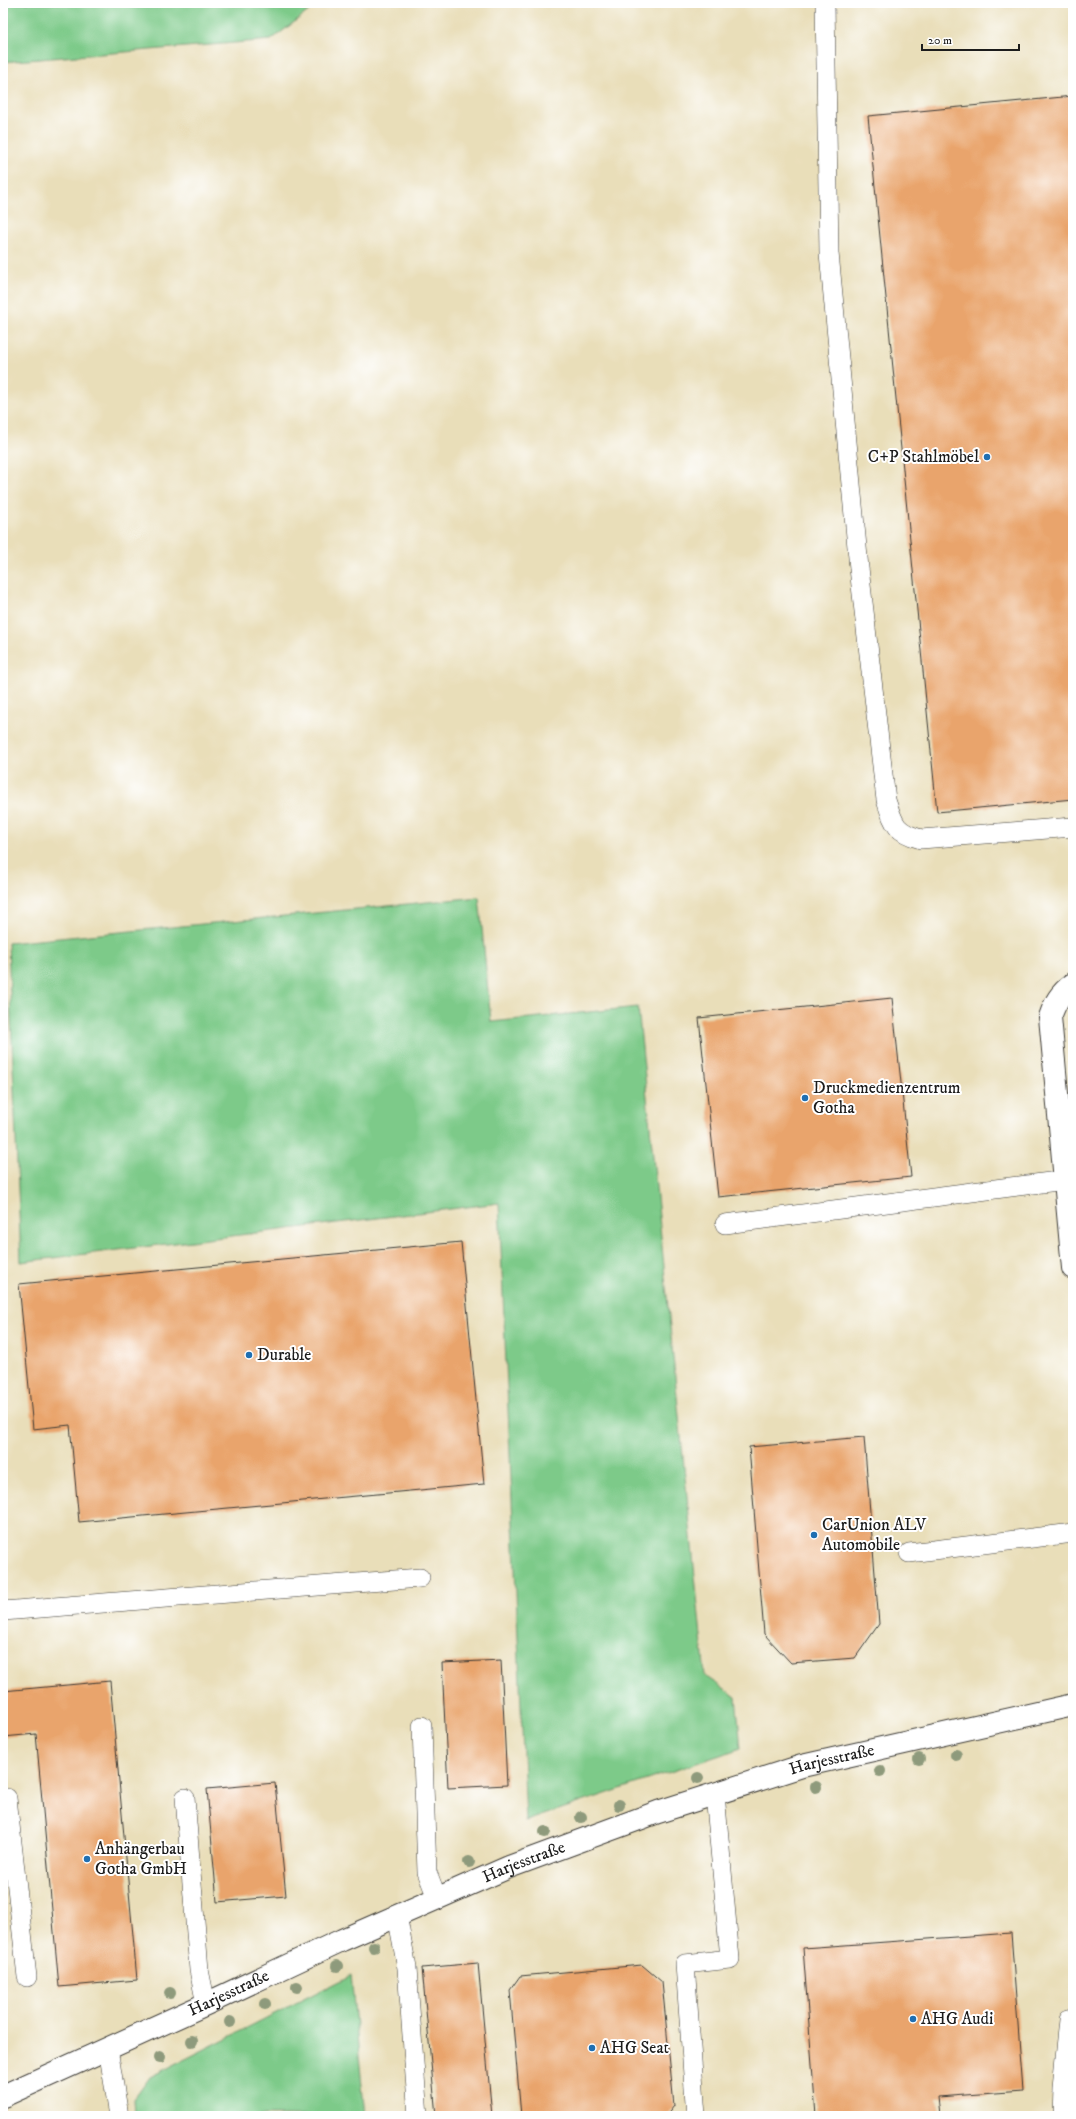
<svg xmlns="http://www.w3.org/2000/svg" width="1076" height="2119" viewBox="0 0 1076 2119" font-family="'IM FELL DW Pica',serif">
<rect width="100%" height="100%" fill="#fff"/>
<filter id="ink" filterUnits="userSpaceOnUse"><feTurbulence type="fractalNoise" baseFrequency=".025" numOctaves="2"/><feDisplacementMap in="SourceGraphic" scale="8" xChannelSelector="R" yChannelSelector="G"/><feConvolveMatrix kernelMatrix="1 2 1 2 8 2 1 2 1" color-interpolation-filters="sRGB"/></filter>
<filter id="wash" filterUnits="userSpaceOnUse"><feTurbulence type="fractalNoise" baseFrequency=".012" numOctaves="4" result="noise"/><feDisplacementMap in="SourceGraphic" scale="16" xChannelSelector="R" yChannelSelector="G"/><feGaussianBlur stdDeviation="0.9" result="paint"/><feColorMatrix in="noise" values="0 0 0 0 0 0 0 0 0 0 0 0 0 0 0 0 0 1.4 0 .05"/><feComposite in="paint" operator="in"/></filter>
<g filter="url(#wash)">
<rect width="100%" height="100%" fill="#e9deb9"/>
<!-- green -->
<path fill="#7dca89" stroke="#4c7352" d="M3,3h316l-48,37 -268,22z
M479,897l12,125 147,-15 67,669 31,21 5,51 -215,73 -27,-618 -478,59 -13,-319z
M351,1975l14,141h-230l-1,-17 16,-22z"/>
<g id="blocks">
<!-- building -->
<path fill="#e9a46c" d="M1073,96v703l-136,13 -69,-696z
M892,998l19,179 -193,20 -19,-179z
M461,1242l23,242 -405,38 -9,-97 -37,4 -14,-145z
M864,1437l15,187 -24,34 -64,5 -27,-29 -15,-187z
M501,1660l6,125 -59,3 -6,-125z
M110,1681l27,299 -78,7 -23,-253 -33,3v-46z
M275,1783l11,113 -69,6 -10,-113z
M1011,1933l12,158 -85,6 2,19h-124l-13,-168z
M478,1963l14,153h-56l-14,-148z
M642,1965l20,17 12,124 -8,10h-145l-11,-126 10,-14z"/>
</g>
</g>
<g filter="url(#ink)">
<use href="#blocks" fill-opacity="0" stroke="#3b3934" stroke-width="1"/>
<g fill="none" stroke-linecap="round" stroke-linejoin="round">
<defs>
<path id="service" d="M825,3l4,250 30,315 27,232c8,24 9,32 35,39l152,-12
M725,1224l340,-44
M909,1553l164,-20
M3,1611l417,-33
M422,1726l5,146 10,26
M3,1798h4l20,179
M185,1798l14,172 7,34
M397,1915l10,53 11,148
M108,2049l11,67
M696,2116l-11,-152 45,-5 -15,-165
M1061,2116l1,-30 7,-66 4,-1"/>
<g id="minor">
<path d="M1073,984c-13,9 -18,19 -23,33l23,251"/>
<path id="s1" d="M3,2096l203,-92 136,-64 167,-73 149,-55 144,-46 271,-61"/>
</g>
</defs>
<!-- service casing -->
<use href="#service" stroke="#3b3934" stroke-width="20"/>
<!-- minor casing -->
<use href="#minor" stroke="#3b3934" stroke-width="24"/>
<!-- service -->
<use href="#service" stroke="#fff" stroke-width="19"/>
<!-- minor -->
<use href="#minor" stroke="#fff" stroke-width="22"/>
</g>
<!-- trees -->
<g fill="#8e9a7b">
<circle cx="956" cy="1755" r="6"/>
<circle cx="919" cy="1759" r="6"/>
<circle cx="880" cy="1771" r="6"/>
<circle cx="698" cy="1778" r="6"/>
<circle cx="816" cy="1787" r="6"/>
<circle cx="619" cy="1805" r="6"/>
<circle cx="581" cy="1817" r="6"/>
<circle cx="545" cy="1832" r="6"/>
<circle cx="469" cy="1862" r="6"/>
<circle cx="374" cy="1947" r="6"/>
<circle cx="337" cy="1966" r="6"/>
<circle cx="297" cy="1987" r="6"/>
<circle cx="170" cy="1993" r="6"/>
<circle cx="265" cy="2004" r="6"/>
<circle cx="230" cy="2022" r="6"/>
<circle cx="192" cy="2041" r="6"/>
<circle cx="160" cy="2057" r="6"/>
</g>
</g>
<!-- markers -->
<g fill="#1f6fb2" stroke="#fff" stroke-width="1.5">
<circle cx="987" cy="457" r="4"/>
<circle cx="805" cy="1098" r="4"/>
<circle cx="249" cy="1355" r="4"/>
<circle cx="814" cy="1535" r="4"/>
<circle cx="87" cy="1859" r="4"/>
<circle cx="913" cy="2019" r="4"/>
<circle cx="592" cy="2048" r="4"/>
</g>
<g text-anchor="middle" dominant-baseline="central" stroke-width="4" stroke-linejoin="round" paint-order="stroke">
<!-- poi labels -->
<g font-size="17" fill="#1c1c1c" stroke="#fff" text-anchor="start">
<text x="979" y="457" text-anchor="end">C+P Stahlmöbel</text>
<text x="813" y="1088">Druckmedienzentrum<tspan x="813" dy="20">Gotha</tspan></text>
<text x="257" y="1355">Durable</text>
<text x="822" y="1525">CarUnion ALV<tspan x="822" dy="20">Automobile</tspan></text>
<text x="95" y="1849">Anhängerbau<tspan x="95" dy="20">Gotha GmbH</tspan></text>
<text x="921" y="2019">AHG Audi</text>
<text x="600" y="2048">AHG Seat</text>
</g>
<!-- street labels -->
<g font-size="17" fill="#1c1c1c" stroke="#fff">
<text stroke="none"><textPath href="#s1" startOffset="896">Harjesstraße</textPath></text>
<text stroke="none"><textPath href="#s1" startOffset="571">Harjesstraße</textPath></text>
<text stroke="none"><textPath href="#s1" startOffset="248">Harjesstraße</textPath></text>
</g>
</g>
<!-- margin -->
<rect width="1076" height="2119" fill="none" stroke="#fff" stroke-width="16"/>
<!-- scale -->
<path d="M922 44v6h97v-6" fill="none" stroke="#1c1c1c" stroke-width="2"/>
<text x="928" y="44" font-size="12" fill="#1c1c1c" stroke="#ffffff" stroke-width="3" paint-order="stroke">20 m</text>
</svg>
